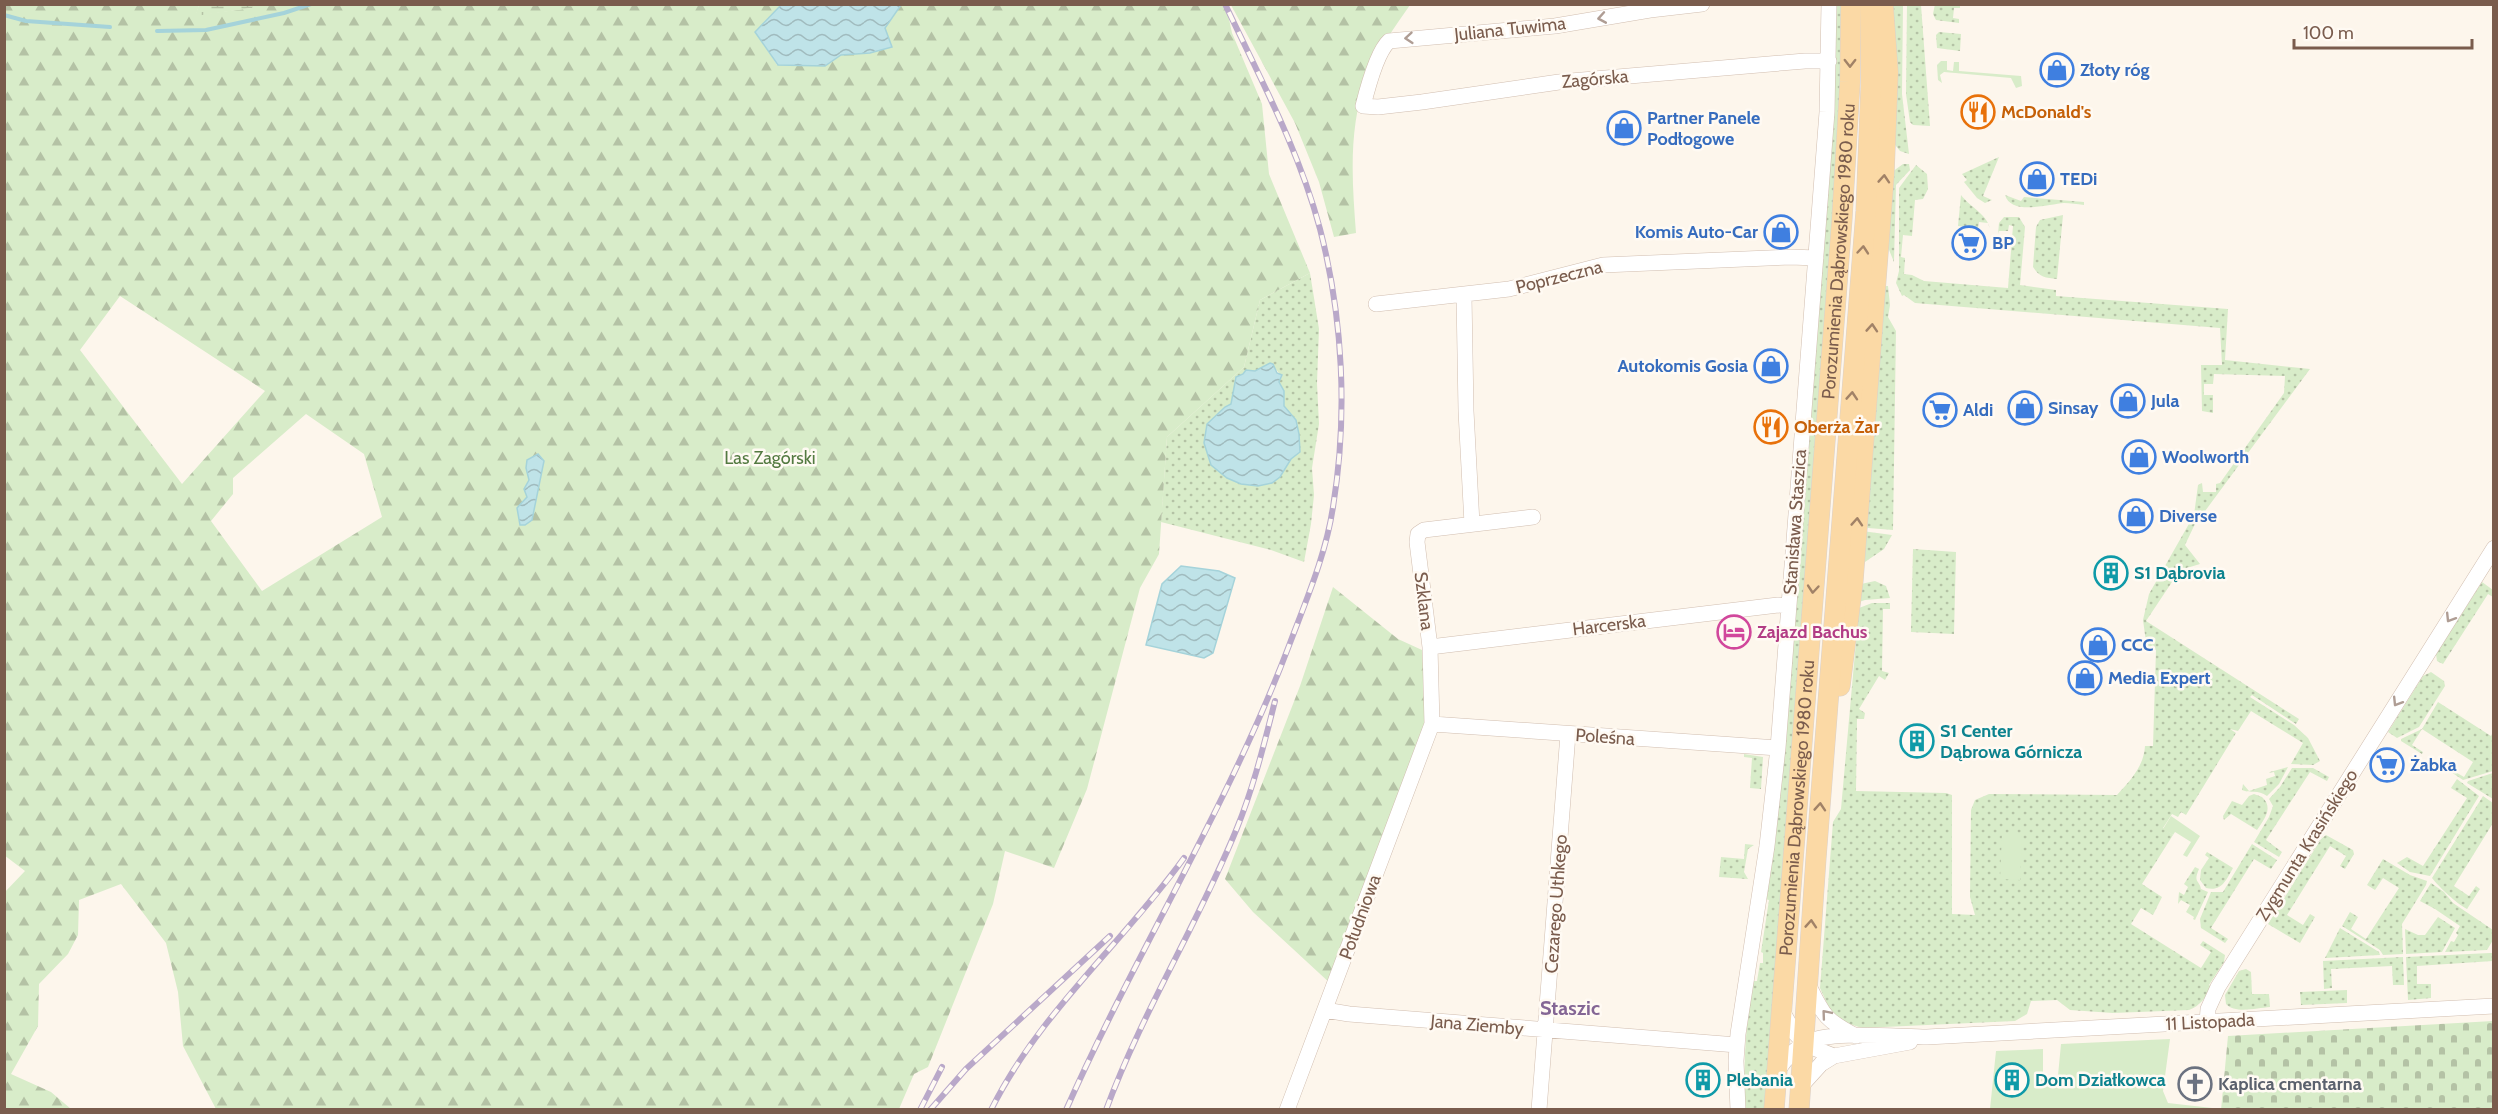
<svg xmlns="http://www.w3.org/2000/svg" width="2498" height="1114" viewBox="0 0 2498 1114" font-family="Cabin,sans-serif">
<defs>
<pattern id="grass-dots" width="8" height="8" patternUnits="userSpaceOnUse" patternTransform="scale(1.5)"><rect width="8" height="8" fill="#d8ecc9"/><path d="M2 2h.1M6 6h.1" fill="none" stroke="#b4c2a5" stroke-width="1.8" stroke-linecap="round"/></pattern>
<pattern id="forest-firs" width="22" height="20" patternUnits="userSpaceOnUse" patternTransform="scale(1.5)"><rect width="22" height="20" fill="#d8ecc9"/><path d="M5 1l3.5 6h-7zM16 11l3.5 6h-7z" fill="#b4c2a5"/></pattern>
<pattern id="wetland-marsh" width="20" height="14" patternUnits="userSpaceOnUse" patternTransform="scale(1.5)"><rect width="20" height="14" fill="#d8ecc9"/><path d="M1 5h8M5 5V1M11 12h8M15 12V8" fill="none" stroke="#b4c2a5"/></pattern>
<pattern id="cemetery-stones" width="16" height="16" patternUnits="userSpaceOnUse" patternTransform="scale(1.5)"><rect width="16" height="16" fill="#d8ecc9"/><path d="M2 7V4a2 2 0 0 1 4 0v3zM10 15v-3a2 2 0 0 1 4 0v3z" fill="#b4c2a5"/></pattern>
<pattern id="water-waves" width="16" height="10" patternUnits="userSpaceOnUse" patternTransform="scale(1.5)"><rect width="16" height="10" fill="#bfe3e8"/><path d="M0 5q4-4 8 0t8 0" fill="none" stroke="#a0bbbe"/></pattern>
</defs>
<rect width="100%" height="100%" fill="#fdf6ec"/>
<!-- grass -->
<path fill="url(#grass-dots)" fill-rule="evenodd" d="M1935,4l25,1v3h-6l-1,10 6,1v4l-23,-3 -3,-6z
M1836,5h7l-4,161 -73,943 -21,1c-2,-46 1,-85 7,-129h5l3,-18h3v-10l-2,-1 8,-52 -4,-1z
M1889,5h14l-1,89 7,60 -9,-3 -8,-10z
M1907,5h14l9,121 -17,-1 -3,-3 -4,-28z
M1939,32l22,2 -1,17 -23,-3 -1,-13z
M1999,157l-16,39 9,4 -7,3 -8,-5 -13,-16 3,-2 -5,-6z
M1903,164h6l1,6 -14,15 -2,77 -9,-22 7,-68z
M1916,165l11,9 1,15 -5,10 -8,1 -3,36 -9,-1 -2,22 4,1 -1,16 8,1 12,6 84,7 5,-62 -4,-1 -1,6h-9l-1,3 1,-11 5,-6h15l6,10 -5,58 36,5v6l172,13 -3,51 85,9 -116,157 -9,19 15,19 -20,6 -34,51 153,98 -3,5 -44,-29 -2,2 44,28 14,13 12,23 -7,4 -22,-1 12,-21 -52,-32 -13,20 -8,-2 6,4 -50,82 -5,-3 -3,5 -6,-3 -9,14 10,7 -31,49 20,13 -9,18 -12,-7 -10,16 70,44 10,-16 -11,-7 3,-4 22,14 -1,7 -15,23 3,2c-6,10 -12,19 -23,23l-76,3 -43,-3 -13,-10 -26,1 -4,13 -12,7 -153,7 -28,-9 -14,-31 13,-166 8,-13 18,-201 13,-5h18v6h-7l-1,62 7,2 -4,7 -6,-4 -20,33 6,4 -1,6h-7l-1,72 90,2 6,2v119l23,1 -5,-18 1,-87 4,-10 14,-6 128,1c15,-16 27,-30 28,-49h8l3,-96 -9,-1 -4,-29 6,-26 45,-79 4,-30 4,-2 1,9h13v-8l4,-1 64,-90 1,-17 -71,-2 -1,10h-9v11h9v18l-11,-2 -1,-46h21l-2,-37 -305,-25 -11,-8 -2,1 -6,-13 3,-12v-83z
M1961,195c9,12 27,20 29,34l-2,-6 -9,-1 -1,6 -20,-2z
M2005,195l16,6 3,-4 60,5v3c-7,-1 -14,-2 -20,-2 -15,1 -53,13 -59,-8z
M2063,215l-6,64c-11,-1 -18,-2 -24,-12l3,-40 4,-7z
M1310,273l9,56 -2,54 2,41 -7,44 2,27 -3,29 -7,38 -33,-12 -110,-28 6,-85 77,-70 16,-67zM1270,363l10,11 -1,8 5,9v15l12,14 3,14 1,18 -9,7 -11,18 -73,-53 18,-17 6,-3 2,-7 22,-26z
M1883,286h5l2,19 -2,12 8,14 -3,199 -25,-2 -3,-3z
M1862,531l30,4 -8,14 -22,15z
M1913,549l43,3 -2,82 -43,-2z
M1875,581l11,5 4,12 -25,2 -6,2 2,-18z
M2482,582l11,8v7l-5,-3 -45,70 -6,-3 -1,-7z
M2431,672l13,9 1,5 -26,41 -22,11 -9,-6 35,-56z
M2438,702l53,34 2,-4v39l-30,9 -12,-8 1,-2 12,7 9,-15 -51,-33 -10,16 11,7 -1,2 -21,-13v-2l21,-10z
M1744,754l19,3 -2,32 -11,-1 2,-30 -8,-1z
M2288,767l-9,17 -12,12c-9,-7 -17,-2 -25,-6l1,-6 6,7 18,-6 -1,-6 9,-3 -1,-4 -5,1 1,-1z
M2292,768h21l16,9 -2,4 -17,-9 -44,68 16,12 -3,5 -25,-15 15,-25 4,-11 -4,-7 11,-12z
M2493,773v26l-26,-16 1,-2z
M2457,779l22,17 -49,80 -20,-4 -13,-9 10,-6 16,9 44,-68 -16,-10z
M2254,794l8,3c12,11 2,22 -5,33l-26,-16 -7,6 -1,-4 9,-15 10,4 7,-9z
M2483,796l10,7v20l-39,63 15,10 7,-10 4,3 -13,20c-11,-6 -28,-22 -35,-31z
M2326,835l27,15 1,4 -9,15 -5,-3 6,-10 -16,-10 -43,69 16,10 7,-11 5,3 -15,26 -32,-19 53,-85z
M1745,844l9,1 -6,4 -4,23 4,7 -29,-2 2,-20 23,2z
M2252,844l25,16 -6,9 -17,-10 -43,69 17,11 -3,4 -24,-15 -1,-9 11,-27h12z
M2207,852l26,16c-7,12 -11,24 -27,20l-6,-8 1,-10 8,-12 -4,-3z
M2383,859l27,16 17,6 -1,4 -24,39 1,30 -20,1 -3,-5 -38,-24 8,-14 8,5 -7,12 15,10 33,-51 -16,-10 -8,12 -8,-5z
M2195,867l4,2c-6,14 0,10 2,20l7,3 -13,28 -2,-1 1,-2 -8,-5 4,-7 -9,-5 -3,4 1,-12 5,3 4,-8 -4,-3z
M2431,883l13,9 9,11 40,27v10l-6,10 -42,2 6,-11 3,1 4,-7 -2,-2 4,-7 -25,-17 -15,-8z
M2438,917l17,11 -13,24 -36,2 -1,-25 13,6h7z
M2340,928l39,24 1,3 -55,3z
M2490,953h3v8l-76,5v18h14v14l-23,2 -2,-43z
M2403,957l1,28h-11l-1,-19 -61,3 1,19 -8,1 -1,-28z
M2246,969l5,3 1,22h17l1,13c-13,1 -35,7 -44,-3l-1,-9 14,-24z
M2347,990v13l-46,2 -1,-13z"/>
<!-- forest -->
<path fill="url(#forest-firs)" fill-rule="evenodd" d="M254,4l527,1 -25,27 21,33 48,1 16,-11 29,-2 22,-6 -7,-19 16,-23h325l6,28 30,71 7,70 41,99 -50,27 -16,67 -77,70 -8,117 -19,34 -53,201 -33,79 -49,-17 -12,53 -65,163 -14,7 -15,35h-683l-33,-63 -5,-54 -12,-49 -45,-59 -42,16 -1,35 -10,19 -29,30 -1,42 -27,48 40,18 20,17h-66l-1,-216 21,-22 -21,-16 1,-850h194l-3,10 56,-7zM120,296l145,95 -83,93 -102,-134zM306,414l58,40 18,63 -120,74 -51,-70 22,-27v-16z
M1231,5h179c-15,22 -33,46 -43,71 -19,52 -15,104 -11,157l-22,4 -15,-55 -24,-59z
M1333,587l65,52 24,11 4,71 -94,264 -79,-73 -28,-33 75,-193z"/>
<!-- wetland -->
<path fill="url(#wetland-marsh)" d="M199,5v-1l55,1 -2,3 -57,8z"/>
<!-- cemetery -->
<path fill="url(#cemetery-stones)" d="M2493,1021v88l-272,1 7,-74z"/>
<!-- garden -->
<path fill="#d8ecc9" d="M1941,61h6v9l6,1 1,-9h5v9l62,5 1,10 -6,2 -5,-10 -67,-6 -4,3 2,8 -4,-3 -1,-15z
M2171,816l29,20 -13,21 -4,-2 8,-13 -16,-10 -2,3 -10,-6z
M2002,833h20l-2,47 -20,-1z
M2170,1039l-7,52 5,12 53,6h-231l6,-58 47,-2v27l5,10h9l4,-42z"/>
<!-- water -->
<path fill="url(#water-waves)" stroke="#a5d3da" stroke-width="1.5" d="M781,5v-1l120,1 -16,23 7,19 -22,6 -29,2 -16,11 -47,-1 -23,-33z
M1270,363l3,1 4,9 5,2 -3,7 5,9v15l12,14 3,14 1,18 -9,7 -11,18 -8,6 -14,3 -17,-2 -14,-6 -16,-13 -7,-22 3,-19 18,-17 6,-3 5,-27 7,-3 3,-4 9,1z
M538,454l6,7 -12,59 -7,5h-5l-3,-17 10,-11 -3,-8 5,-9 -3,-12 1,-8z
M1181,566l38,5 16,7 -22,75 -9,5 -58,-13 16,-61z"/>
<g fill="none" stroke-linecap="round" stroke-linejoin="round">
<!-- stream -->
<path stroke="#a5d3da" stroke-width="4" d="M4,15l22,6 84,6
M157,31l49,-1 78,-17 27,-9"/>
<defs>
<path id="minor" d="M1702,4l-52,6 -95,16 -166,15c-12,11 -22,49 -26,65l15,1 44,-5 137,-20 246,-21h24
M1464,296l2,115 6,113
M1376,304l133,-15 94,-24 188,-8 25,1
M1430,647l348,-42 11,1
M1432,724l346,24
M1807,982c16,32 16,37 49,54
M1781,1008c16,33 19,35 53,48
M1325,1010l24,4 388,31
M2207,1023l1,-14 10,-22 276,-439
M1778,1070c7,-10 16,-21 27,-27 24,-13 93,-6 122,-6l567,-31
M1801,1086l20,-22 13,-8 76,-14
M1287,1110l145,-386 -2,-77 -13,-105 1,-8 6,-4 109,-13
M1539,1110l29,-376
M1738,1110l-2,-49 2,-27 29,-188 11,-98 49,-636 2,-108"/>
<g id="major">
<path d="M1840,686l13,-105 31,-406 4,-103 -5,-68"/>
<path id="s1" d="M1774,1110l68,-891 8,-137 1,-78"/>
<path d="M1799,1110l17,-252 50,-647 5,-125v-82"/>
</g>
</defs>
<!-- minor casing -->
<use href="#minor" stroke="#d1beb0" stroke-width="16"/>
<!-- major casing -->
<use href="#major" stroke="#dad1cd" stroke-width="21"/>
<!-- minor -->
<use href="#minor" stroke="#fff" stroke-width="15"/>
<!-- major -->
<use href="#major" stroke="#fbd9a5" stroke-width="20"/>
<defs>
<path id="rail" d="M920,1110l22,-43
M930,1110l36,-41 144,-133
M991,1110c48,-97 131,-166 193,-252
M1066,1110c70,-158 163,-305 224,-467 17,-45 36,-89 43,-136 15,-92 10,-189 -13,-278 -21,-79 -60,-151 -95,-225
M1106,1110c36,-98 92,-186 131,-282 17,-42 27,-84 38,-127"/>
</defs>
<!-- rail casing -->
<use href="#rail" stroke="#b9a8c9" stroke-width="6"/>
<!-- rail -->
<use href="#rail" stroke="#fffaf3" stroke-width="4" stroke-dasharray="11" stroke-linecap="butt"/>
</g>
<!-- one-way arrows -->
<defs><path id="oneway-chevron" d="M-2-3.5L2.5 0L-2 3.5" fill="none" stroke-width="1.6" stroke-linecap="round" stroke-linejoin="round" transform="scale(1.5)"/></defs>
<g stroke="#af9d94">
<use href="#oneway-chevron" transform="translate(1602 18) rotate(170)"/>
<use href="#oneway-chevron" transform="translate(1409 38) rotate(175)"/>
<use href="#oneway-chevron" transform="translate(2450 618) rotate(122)"/>
<use href="#oneway-chevron" transform="translate(2397 702) rotate(122)"/>
<use href="#oneway-chevron" transform="translate(1826 1014) rotate(-130)"/>
</g>
<g stroke="#a18267">
<use href="#oneway-chevron" transform="translate(1850 63) rotate(90)"/>
<use href="#oneway-chevron" transform="translate(1884 179) rotate(-86)"/>
<use href="#oneway-chevron" transform="translate(1863 250) rotate(-85)"/>
<use href="#oneway-chevron" transform="translate(1872 328) rotate(-86)"/>
<use href="#oneway-chevron" transform="translate(1852 396) rotate(-86)"/>
<use href="#oneway-chevron" transform="translate(1857 522) rotate(-86)"/>
<use href="#oneway-chevron" transform="translate(1813 589) rotate(95)"/>
<use href="#oneway-chevron" transform="translate(1820 807) rotate(-86)"/>
<use href="#oneway-chevron" transform="translate(1811 924) rotate(-86)"/>
</g>
<!-- icons -->
<defs>
<symbol id="shop-ring" viewBox="-11 -11 22 22"><circle r="9.5" fill="#fffaf3" stroke="#3f7fe0" stroke-width="1.5"/><path d="M-5-2.5h2.3a2.7 3.5 0 0 1 5.4 0H5L5.5 6h-11ZM-1.5-2.5h3a1.5 2.3 0 0 0-3 0Z" fill="#3f7fe0"/></symbol>
<symbol id="restaurant-ring" viewBox="-11 -11 22 22"><circle r="9.5" fill="#fffaf3" stroke="#e8710a" stroke-width="1.5"/><path d="M-5-6h1v4h1v-4h1v4h1v-4h1v5L-1.5 .5V6h-2V.5L-5-1ZM5-6V6H3V1.5H1.5Q1.5-4 5-6Z" fill="#e8710a"/></symbol>
<symbol id="supermarket-ring" viewBox="-11 -11 22 22"><circle r="9.5" fill="#fffaf3" stroke="#3f7fe0" stroke-width="1.5"/><path d="M-6-5.5h2.5l.6 2H6L4.5 2H-2.5L-4.4-4H-6ZM-1.5 3.2a1.3 1.3 0 1 0 .1 0ZM3 3.2a1.3 1.3 0 1 0 .1 0Z" fill="#3f7fe0"/></symbol>
<symbol id="building-ring" viewBox="-11 -11 22 22"><circle r="9.5" fill="#fffaf3" stroke="#0f9aa8" stroke-width="1.5"/><path d="M-4-6H4V6H1V3H-1V6H-4ZM-2.5-4.3h1.7v1.8h-1.7ZM.8-4.3h1.7v1.8H.8ZM-2.5-1h1.7V.8h-1.7ZM.8-1h1.7V.8H.8Z" fill="#0f9aa8"/></symbol>
<symbol id="hotel-ring" viewBox="-11 -11 22 22"><circle r="9.5" fill="#fffaf3" stroke="#d1479c" stroke-width="1.5"/><path d="M-6-4.5h1.5V1H6V5H4.5V3h-9V5H-6ZM-4 0a1.8 1.8 0 1 1 3.6 0ZM.5 0V-2.5h3Q6-2.5 6 0Z" fill="#d1479c"/></symbol>
<symbol id="church-ring" viewBox="-11 -11 22 22"><circle r="9.5" fill="#fffaf3" stroke="#6b7280" stroke-width="1.5"/><path d="M-1.2-6h2.4v3.5h3.3v2.4h-3.3V6h-2.4V-.1h-3.3v-2.4h3.3Z" fill="#6b7280"/></symbol>
</defs>
<g fill-rule="evenodd">
<use href="#shop-ring" x="2038" y="51" width="38" height="38"/>
<use href="#restaurant-ring" x="1959" y="93" width="38" height="38"/>
<use href="#shop-ring" x="1605" y="109" width="38" height="38"/>
<use href="#shop-ring" x="2018" y="160" width="38" height="38"/>
<use href="#shop-ring" x="1762" y="213" width="38" height="38"/>
<use href="#supermarket-ring" x="1950" y="224" width="38" height="38"/>
<use href="#shop-ring" x="1752" y="347" width="38" height="38"/>
<use href="#shop-ring" x="2109" y="382" width="38" height="38"/>
<use href="#shop-ring" x="2006" y="389" width="38" height="38"/>
<use href="#supermarket-ring" x="1921" y="391" width="38" height="38"/>
<use href="#restaurant-ring" x="1752" y="408" width="38" height="38"/>
<use href="#shop-ring" x="2120" y="438" width="38" height="38"/>
<use href="#shop-ring" x="2117" y="497" width="38" height="38"/>
<use href="#building-ring" x="2092" y="554" width="38" height="38"/>
<use href="#hotel-ring" x="1715" y="613" width="38" height="38"/>
<use href="#shop-ring" x="2079" y="626" width="38" height="38"/>
<use href="#shop-ring" x="2066" y="659" width="38" height="38"/>
<use href="#building-ring" x="1898" y="722" width="38" height="38"/>
<use href="#supermarket-ring" x="2368" y="746" width="38" height="38"/>
<use href="#building-ring" x="1684" y="1061" width="38" height="38"/>
<use href="#building-ring" x="1993" y="1061" width="38" height="38"/>
<use href="#church-ring" x="2176" y="1065" width="38" height="38"/>
</g>
<g text-anchor="middle" dominant-baseline="central" stroke-width="5" stroke-linejoin="round" paint-order="stroke">
<!-- street labels -->
<g font-size="18" fill="#7a5c4d" stroke="#fffaf3">
<text transform="translate(1510 29) rotate(-6)">Juliana Tuwima</text>
<text transform="translate(1595 79) rotate(-5)">Zagórska</text>
<text stroke="none"><textPath href="#s1" startOffset="861">Porozumienia Dąbrowskiego 1980 roku</textPath></text>
<text transform="translate(1559 277) rotate(-14)">Poprzeczna</text>
<text transform="translate(1795 522) rotate(-86)">Stanisława Staszica</text>
<text transform="translate(1424 601) rotate(83)">Szklana</text>
<text transform="translate(1609 625) rotate(-7)">Harcerska</text>
<text transform="translate(1605 737) rotate(4)">Poleśna</text>
<text stroke="none"><textPath href="#s1" startOffset="303">Porozumienia Dąbrowskiego 1980 roku</textPath></text>
<text transform="translate(2307 845) rotate(-58)">Zygmunta Krasińskiego</text>
<text transform="translate(1556 904) rotate(-86)">Cezarego Uthkego</text>
<text transform="translate(1360 917) rotate(-70)">Południowa</text>
<text transform="translate(2210 1022) rotate(-3)">11 Listopada</text>
<text transform="translate(1477 1025) rotate(5)">Jana Ziemby</text>
</g>
<!-- shop labels -->
<g font-size="18" font-weight="bold" fill="#366cbe" stroke="#fffaf3" text-anchor="start">
<text x="2080" y="70">Złoty róg</text>
<text x="1647" y="118">Partner Panele<tspan x="1647" dy="21">Podłogowe</tspan></text>
<text x="2060" y="179">TEDi</text>
<text x="1758" y="232" text-anchor="end">Komis Auto-Car</text>
<text x="1992" y="243">BP</text>
<text x="1748" y="366" text-anchor="end">Autokomis Gosia</text>
<text x="2151" y="401">Jula</text>
<text x="2048" y="408">Sinsay</text>
<text x="1963" y="410">Aldi</text>
<text x="2162" y="457">Woolworth</text>
<text x="2159" y="516">Diverse</text>
<text x="2121" y="645">CCC</text>
<text x="2108" y="678">Media Expert</text>
<text x="2410" y="765">Żabka</text>
</g>
<!-- food labels -->
<g font-size="18" font-weight="bold" fill="#c56008" stroke="#fffaf3" text-anchor="start">
<text x="2001" y="112">McDonald's</text>
<text x="1794" y="427">Oberża Żar</text>
</g>
<!-- park labels -->
<g font-size="18" fill="#537a41" stroke="#fffaf3">
<text x="770" y="458">Las Zagórski</text>
</g>
<!-- culture labels -->
<g font-size="18" font-weight="bold" fill="#0d838f" stroke="#fffaf3" text-anchor="start">
<text x="2134" y="573">S1 Dąbrovia</text>
<text x="1940" y="731">S1 Center<tspan x="1940" dy="21">Dąbrowa Górnicza</tspan></text>
<text x="1726" y="1080">Plebania</text>
<text x="2035" y="1080">Dom Działkowca</text>
</g>
<!-- hotel labels -->
<g font-size="18" font-weight="bold" fill="#b23c85" stroke="#fffaf3" text-anchor="start">
<text x="1757" y="632">Zajazd Bachus</text>
</g>
<!-- worship labels -->
<g font-size="18" font-weight="bold" fill="#5b616d" stroke="#fffaf3" text-anchor="start">
<text x="2218" y="1084">Kaplica cmentarna</text>
</g>
<!-- neighbourhood labels -->
<g font-size="20" font-weight="bold" fill="#846695" stroke="#fffaf3">
<text x="1570" y="1008">Staszic</text>
</g>
</g>
<!-- border -->
<rect width="2498" height="1114" fill="none" stroke="#7a5c4d" stroke-width="12"/>
<!-- scale -->
<path d="M2294 39v9h178v-9" fill="none" stroke="#7a5c4d" stroke-width="3"/>
<text x="2303" y="39" font-size="18" fill="#7a5c4d" stroke="#fffaf3" stroke-width="4.5" paint-order="stroke">100 m</text>
</svg>
